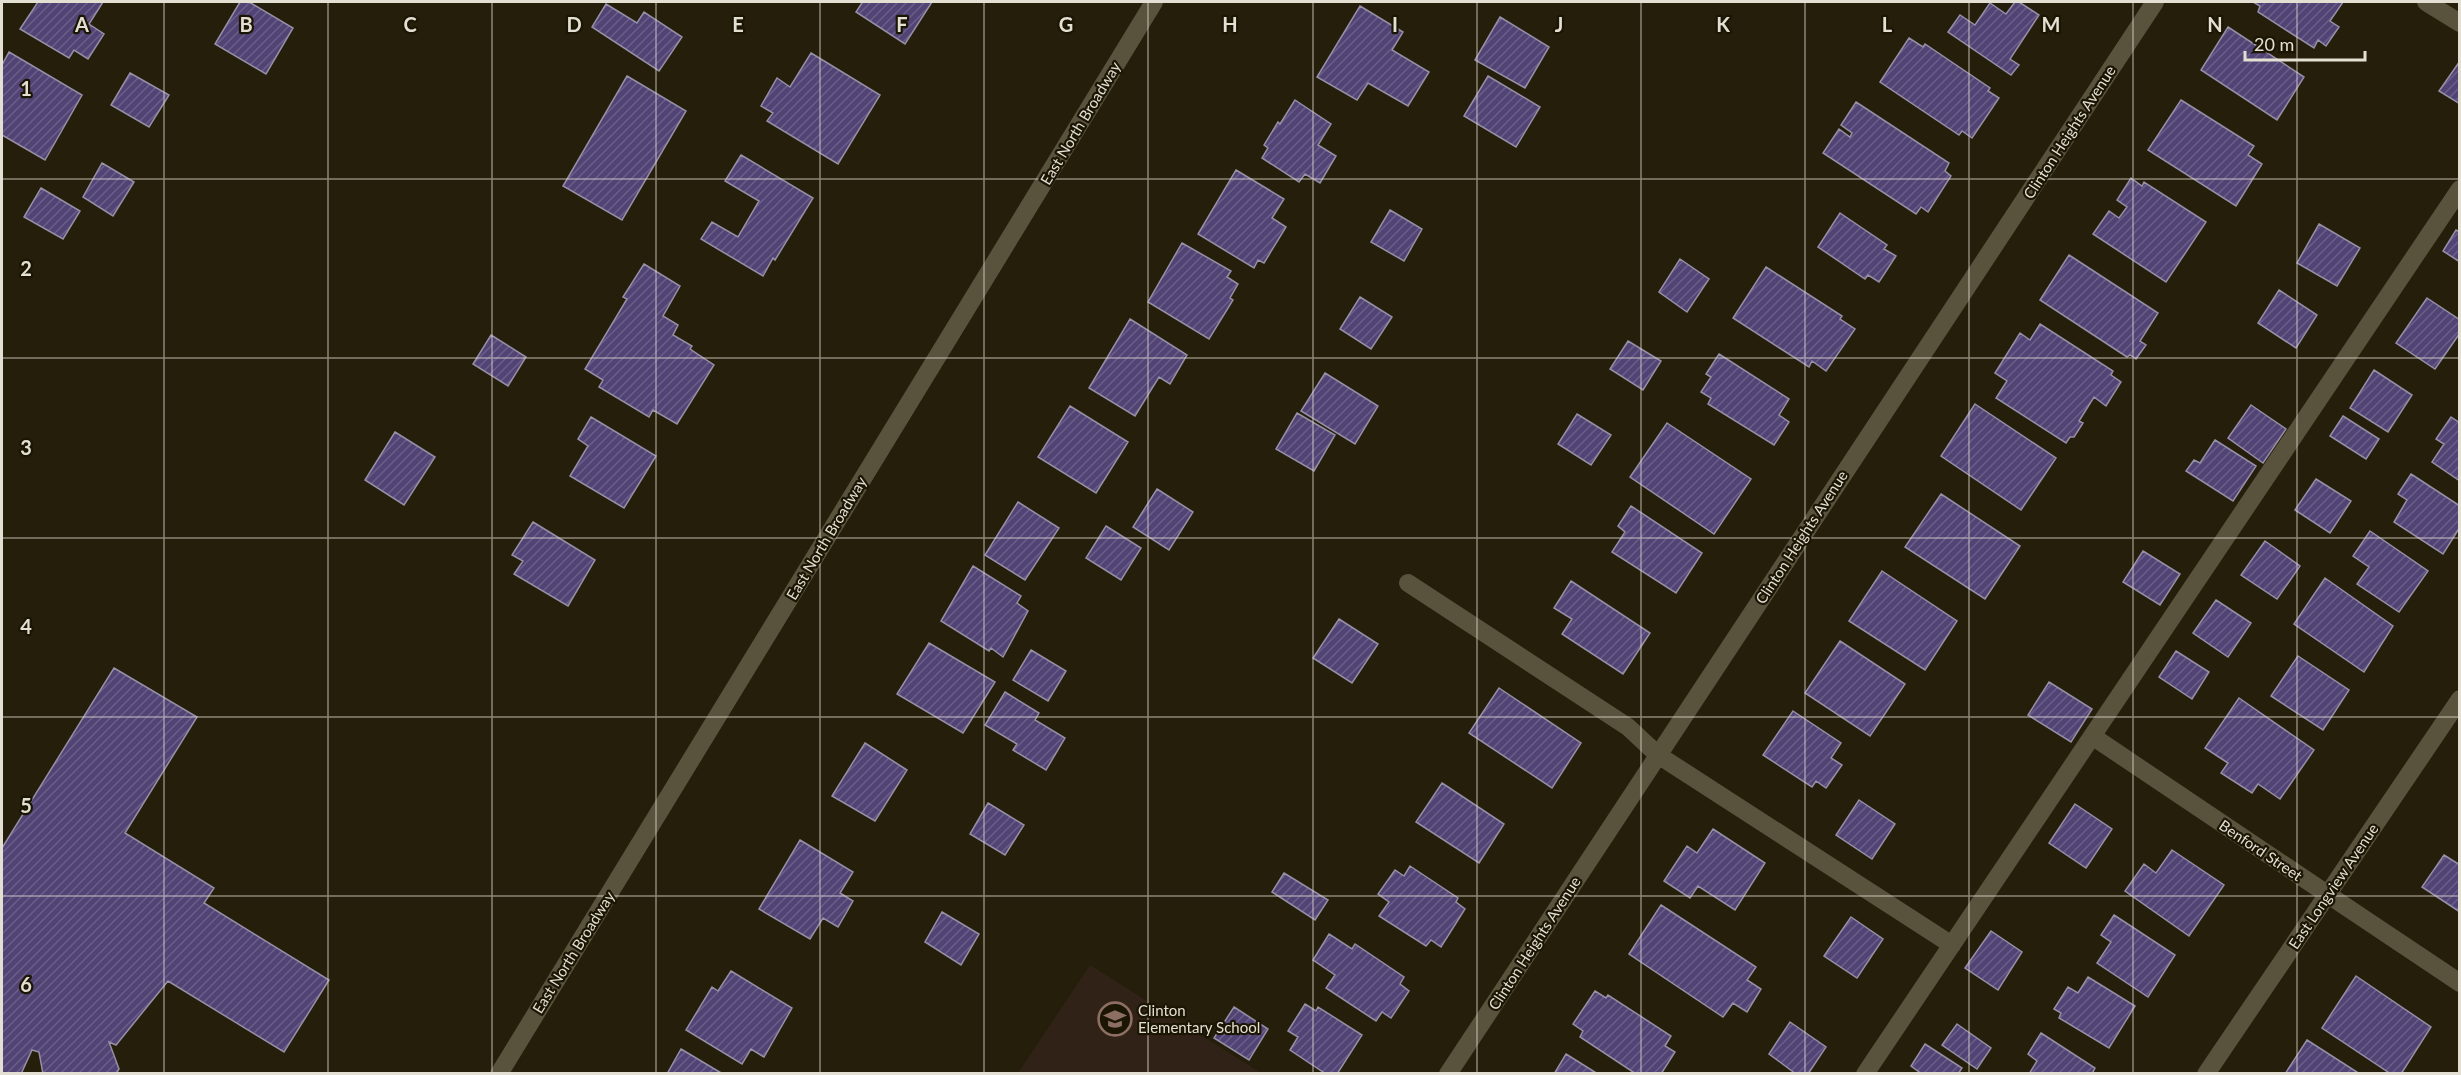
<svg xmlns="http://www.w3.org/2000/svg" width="2461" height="1075" viewBox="0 0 2461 1075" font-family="Lato,sans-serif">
<defs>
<pattern id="building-hatch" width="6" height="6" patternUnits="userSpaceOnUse" patternTransform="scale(1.5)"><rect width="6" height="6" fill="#524375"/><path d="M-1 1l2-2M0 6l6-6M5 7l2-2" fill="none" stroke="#6b5e88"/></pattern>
</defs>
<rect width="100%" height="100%" fill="#241e0a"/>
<!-- education -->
<path fill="#312217" d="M1090,965l171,108h-243z"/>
<!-- building -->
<path fill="url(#building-hatch)" stroke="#9690a7" stroke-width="1.5" d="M38,2h65l-14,22 15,10 -16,25 -14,-9 -5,8 -49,-29z
M240,2h9l44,26 -27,46 -51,-30z
M860,2h72l-27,42 -49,-32 6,-9z
M2015,2h4l20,13 -29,44 9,6 -8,10 -63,-43 12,-17 15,10 15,-22 16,11z
M2253,2h90l-13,19 9,6 -13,19 -8,-6 -4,8 -56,-36 2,-6z
M606,4l31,19 7,-11 38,25 -23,34 -67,-44z
M1360,6l43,26 -11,18 37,22 -21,34 -40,-23 -11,17 -40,-23z
M1500,17l49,30 -24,41 -50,-28z
M2228,27l76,50 -27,43 -76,-50z
M1909,38l14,9 2,-3 65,44 -2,3 11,7 -27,40 -10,-7 -3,4 -79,-53z
M9,52l73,43 -37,65 -43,-25v-70z
M811,53l69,42 -42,69 -71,-43 6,-8 -12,-7 16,-28 13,9z
M2460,61v43l-21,-13z
M130,73l39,22 -20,32 -38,-22z
M627,76l59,35 -64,109 -59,-34z
M1488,76l52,31 -24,40 -52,-31z
M1295,100l36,24 -13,21 18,11 -16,27 -15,-9 -6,8 -37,-24 6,-10 -4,-3 14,-23 2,2z
M2181,100l73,46 -6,9 14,9 -26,42 -88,-56z
M1856,102l93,61 -4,8 6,5 -23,36 -7,-5 -5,7 -93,-61 16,-24 11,8 2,-4 -11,-8z
M741,155l72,43 -38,62 -2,-2 -10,18 -62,-37 11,-17 26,15 21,-36 -34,-20z
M102,163l32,19 -21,34 -30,-19z
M1236,170l48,29 -12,19 14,9 -22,36 -6,-3 -4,8 -56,-34z
M2131,178l11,8 2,-4 62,40 -40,60 -73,-48 16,-23 10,7 8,-11 -10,-7z
M41,188l39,23 -17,28 -39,-22z
M1390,210l32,19 -18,32 -33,-19z
M1840,213l47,32 -3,4 12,7 -17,26 -11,-7 -3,4 -47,-32z
M2319,224l41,24 -23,38 -40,-23z
M2456,230l4,2v30l-17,-11z
M1182,243l49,28 -4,6 11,7 -8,14 3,2 -24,39 -61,-37z
M2069,255l89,58 -18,28 6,4 -10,14 -6,-4 -3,2 -87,-57z
M1680,259l29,20 -22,33 -28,-20z
M644,264l36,22 -17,30 15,9 -5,10 19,11 -2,3 24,16 -37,59 -24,-14 -4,7 -50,-30 4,-7 -18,-11 42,-70 -4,-2z
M1766,267l76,49 -2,3 15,10 -29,42 -14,-10 -3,6 -76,-49z
M2279,290l38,25 -21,33 -38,-25z
M1360,297l32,20 -21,32 -31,-20z
M2427,298l33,22v13l-25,36 -39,-26z
M1130,319l57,36 -17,29 -11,-7 -24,39 -46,-28z
M2040,324l73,47 -2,4 10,7 -15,24 -12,-9 -15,24 4,2 -9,14h-4l-4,6 -70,-45 11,-17 -12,-8 25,-40 10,7z
M491,335l35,22 -18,29 -35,-22z
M1628,341l33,20 -18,29 -33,-21z
M1719,354l70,45 -10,16 10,7 -15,23 -66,-41 3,-6 -10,-6 10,-15 -5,-3z
M2374,370l38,25 -24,37 -38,-24z
M1325,373l53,33 -23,38 -54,-33z
M1975,404l81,54 -35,52 -80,-54z
M2251,405l35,24 -23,34 -35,-25z
M1070,406l58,36 -32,51 -58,-36z
M1297,413l38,22 -21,36 -38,-22z
M1577,414l34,21 -20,30 -33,-21z
M2343,416l36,23 -13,20 -36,-23z
M591,417l65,39 -32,52 -54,-32 18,-30 -10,-7z
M2451,417l9,6v58l-28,-19 12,-18 -8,-5z
M1667,423l84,56 -37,55 -84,-57z
M395,432l40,25 -31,48 -39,-25z
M2215,440l41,26 -23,35 -47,-30 8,-11 6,3z
M2411,474l49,32v21l-17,27 -49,-32 13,-22 -9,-6z
M2316,479l35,22 -21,32 -35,-23z
M1157,489l36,23 -24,38 -36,-23z
M1941,494l79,52 -35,53 -80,-52z
M1018,502l41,26 -34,52 -40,-25z
M1631,506l71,47 -26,40 -64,-41 13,-20 -7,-6z
M533,522l62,38 -27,46 -54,-32 9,-13 -11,-6z
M1106,526l35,22 -20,32 -35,-22z
M2370,531l58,40 -29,41 -42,-28 12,-17 -16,-11z
M2265,541l35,25 -23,33 -36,-24z
M2143,551l37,23 -20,31 -37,-23z
M973,566l48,30 -4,7 11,8 -25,46 -12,-9 -2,3 -48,-30z
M1882,571l75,50 -32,49 -76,-49z
M2325,578l68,48 -29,46 -70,-48z
M1571,581l79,52 -27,41 -61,-40 10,-15 -18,-11z
M2216,600l35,23 -23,34 -35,-24z
M1339,619l39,25 -26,39 -39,-25z
M1840,641l65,43 -35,52 -65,-43z
M929,643l66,39 -32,51 -66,-39z
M1031,650l35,21 -18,30 -35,-21z
M2176,651l33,21 -17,27 -33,-22z
M2298,656l51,34 -26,40 -52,-34z
M114,668l83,49 -72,116 89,55 -10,15 125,77 -45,72 -116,-71 -52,64 -7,-3 10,27 -3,5h-73l-4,-22 -7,-2 -11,24h-19v-226z
M2049,682l43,27 -21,33 -43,-27z
M1499,688l82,55 -29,45 -83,-55z
M1005,692l34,21 -4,7 30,18 -19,32 -33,-20 4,-6 -32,-19z
M2239,698l75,52 -34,49 -22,-15 -6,9 -31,-20 7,-10 -23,-15z
M1793,711l48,32 -10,15 11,7 -16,23 -10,-7 -4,6 -49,-32z
M865,743l42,27 -32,51 -43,-25z
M1442,783l62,41 -25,39 -63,-41z
M1859,800l36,24 -23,35 -36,-24z
M988,803l36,22 -19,30 -35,-21z
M2075,804l37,25 -26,39 -37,-25z
M1713,829l52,34 -30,47 -37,-24 -8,12 -26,-17 23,-35 10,7z
M800,840l53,32 -13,21 13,8 -15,26 -15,-9 -13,21 -51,-30z
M2172,850l52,35 -35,51 -64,-45 19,-27 12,9z
M2444,855l16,10v47l-38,-25z
M1410,866l48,32 -2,4 9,7 -24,38 -10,-7 -5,6 -47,-30 10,-14 -11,-8 17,-24 9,6z
M1284,873l44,27 -13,20 -43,-28z
M1661,905l95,62 -9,13 14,9 -14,23 -14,-9 -10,14 -94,-63z
M942,912l37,22 -18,31 -36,-23z
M2114,915l61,40 -27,42 -51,-34 14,-21 -10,-7z
M1851,917l32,22 -26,39 -33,-22z
M1991,931l31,21 -24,38 -33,-22z
M1329,934l23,15 3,-5 49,33 -4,7 9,7 -18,27 -9,-6 -6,9 -50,-33 9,-13 -22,-15z
M731,971l61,37 -28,49 -13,-8 -9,15 -56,-34 26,-43 6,4z
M2356,976l75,51 -30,47h-10l-69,-46z
M2088,977l47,29 -26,42 -50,-30 2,-5 -7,-4 14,-22 10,6z
M1595,991l11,7 2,-3 63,41 -6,10 10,6 -14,22h-25l-56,-37 3,-6 -10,-7z
M1305,1004l11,7 2,-4 44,28 -25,39h-11l-36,-24 8,-13 -10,-6z
M1234,1007l34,22 -19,31 -35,-22z
M1790,1022l36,25 -18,27h-12l-27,-20z
M1957,1024l34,24 -14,21 -35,-24z
M2041,1033l54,35 -3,6h-63l8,-13 -9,-7z
M2307,1040l53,34h-75z
M1925,1044l37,24 -4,6h-36l-11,-8z
M681,1049l42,25h-56z
M1566,1054l32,20h-44z"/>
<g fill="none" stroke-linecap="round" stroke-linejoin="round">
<!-- lane -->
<path stroke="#59533d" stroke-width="18" d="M2426,2l34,21
M1408,583l220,144 30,28 294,190
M2092,736l235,158
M1865,1074l595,-885"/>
<!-- street -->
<path stroke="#59533d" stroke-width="18" d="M2327,894l133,89
M1448,1074l707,-1072
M2206,1074l254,-375"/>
<!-- secondary -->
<path stroke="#59533d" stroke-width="18" d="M499,1074l655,-1072"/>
</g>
<!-- grid -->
<path fill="none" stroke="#e3dfd3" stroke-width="1.5" stroke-opacity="0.55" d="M164,2v1072M328,2v1072M492,2v1072M656,2v1072M820,2v1072M984,2v1072M1148,2v1072M1313,2v1072M1477,2v1072M1641,2v1072M1805,2v1072M1969,2v1072M2133,2v1072M2297,2v1072M2,179h2458M2,358h2458M2,538h2458M2,717h2458M2,896h2458"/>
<!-- icons -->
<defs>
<symbol id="school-ring" viewBox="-11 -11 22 22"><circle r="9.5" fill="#1b1503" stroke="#8d6e63" stroke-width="1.5"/><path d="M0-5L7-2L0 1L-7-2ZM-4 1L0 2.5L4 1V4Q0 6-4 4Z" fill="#8d6e63"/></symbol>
</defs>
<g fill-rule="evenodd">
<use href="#school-ring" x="1096" y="1000" width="38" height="38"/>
</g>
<g text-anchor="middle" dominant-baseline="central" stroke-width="4.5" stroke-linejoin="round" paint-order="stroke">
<!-- street labels -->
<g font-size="15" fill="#e3dfd3" stroke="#1b1503">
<text transform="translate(1080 123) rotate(-59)">East North Broadway</text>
<text transform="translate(2069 132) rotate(-57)">Clinton Heights Avenue</text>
<text transform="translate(1801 537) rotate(-57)">Clinton Heights Avenue</text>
<text transform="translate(826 538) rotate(-59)">East North Broadway</text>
<text transform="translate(2261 850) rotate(34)">Benford Street</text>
<text transform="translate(2333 886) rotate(-56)">East Longview Avenue</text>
<text transform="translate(1534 943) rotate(-57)">Clinton Heights Avenue</text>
<text transform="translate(573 952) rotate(-58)">East North Broadway</text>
</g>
<!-- poi labels -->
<g font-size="15" fill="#e3dfd3" stroke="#1b1503" text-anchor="start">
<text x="1138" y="1010">Clinton<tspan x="1138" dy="17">Elementary School</tspan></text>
</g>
</g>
<g font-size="20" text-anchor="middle" font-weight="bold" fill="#e3dfd3" stroke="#1b1503" stroke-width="4.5" stroke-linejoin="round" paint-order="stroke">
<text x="82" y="32">A</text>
<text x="246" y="32">B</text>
<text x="410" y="32">C</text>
<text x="574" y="32">D</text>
<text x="738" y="32">E</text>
<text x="902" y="32">F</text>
<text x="1066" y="32">G</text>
<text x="1230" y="32">H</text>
<text x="1395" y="32">I</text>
<text x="1559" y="32">J</text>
<text x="1723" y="32">K</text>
<text x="1887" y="32">L</text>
<text x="2051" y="32">M</text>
<text x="2215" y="32">N</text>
<text x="26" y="96">1</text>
<text x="26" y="276">2</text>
<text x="26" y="455">3</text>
<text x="26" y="634">4</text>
<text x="26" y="813">5</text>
<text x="26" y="992">6</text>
</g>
<!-- border -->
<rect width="2461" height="1075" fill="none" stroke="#e3dfd3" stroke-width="6"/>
<!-- scale -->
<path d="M2245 51v9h120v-9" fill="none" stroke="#e3dfd3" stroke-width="3"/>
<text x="2254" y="51" font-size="18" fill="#e3dfd3" stroke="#1b1503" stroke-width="4.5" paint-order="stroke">20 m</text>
</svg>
